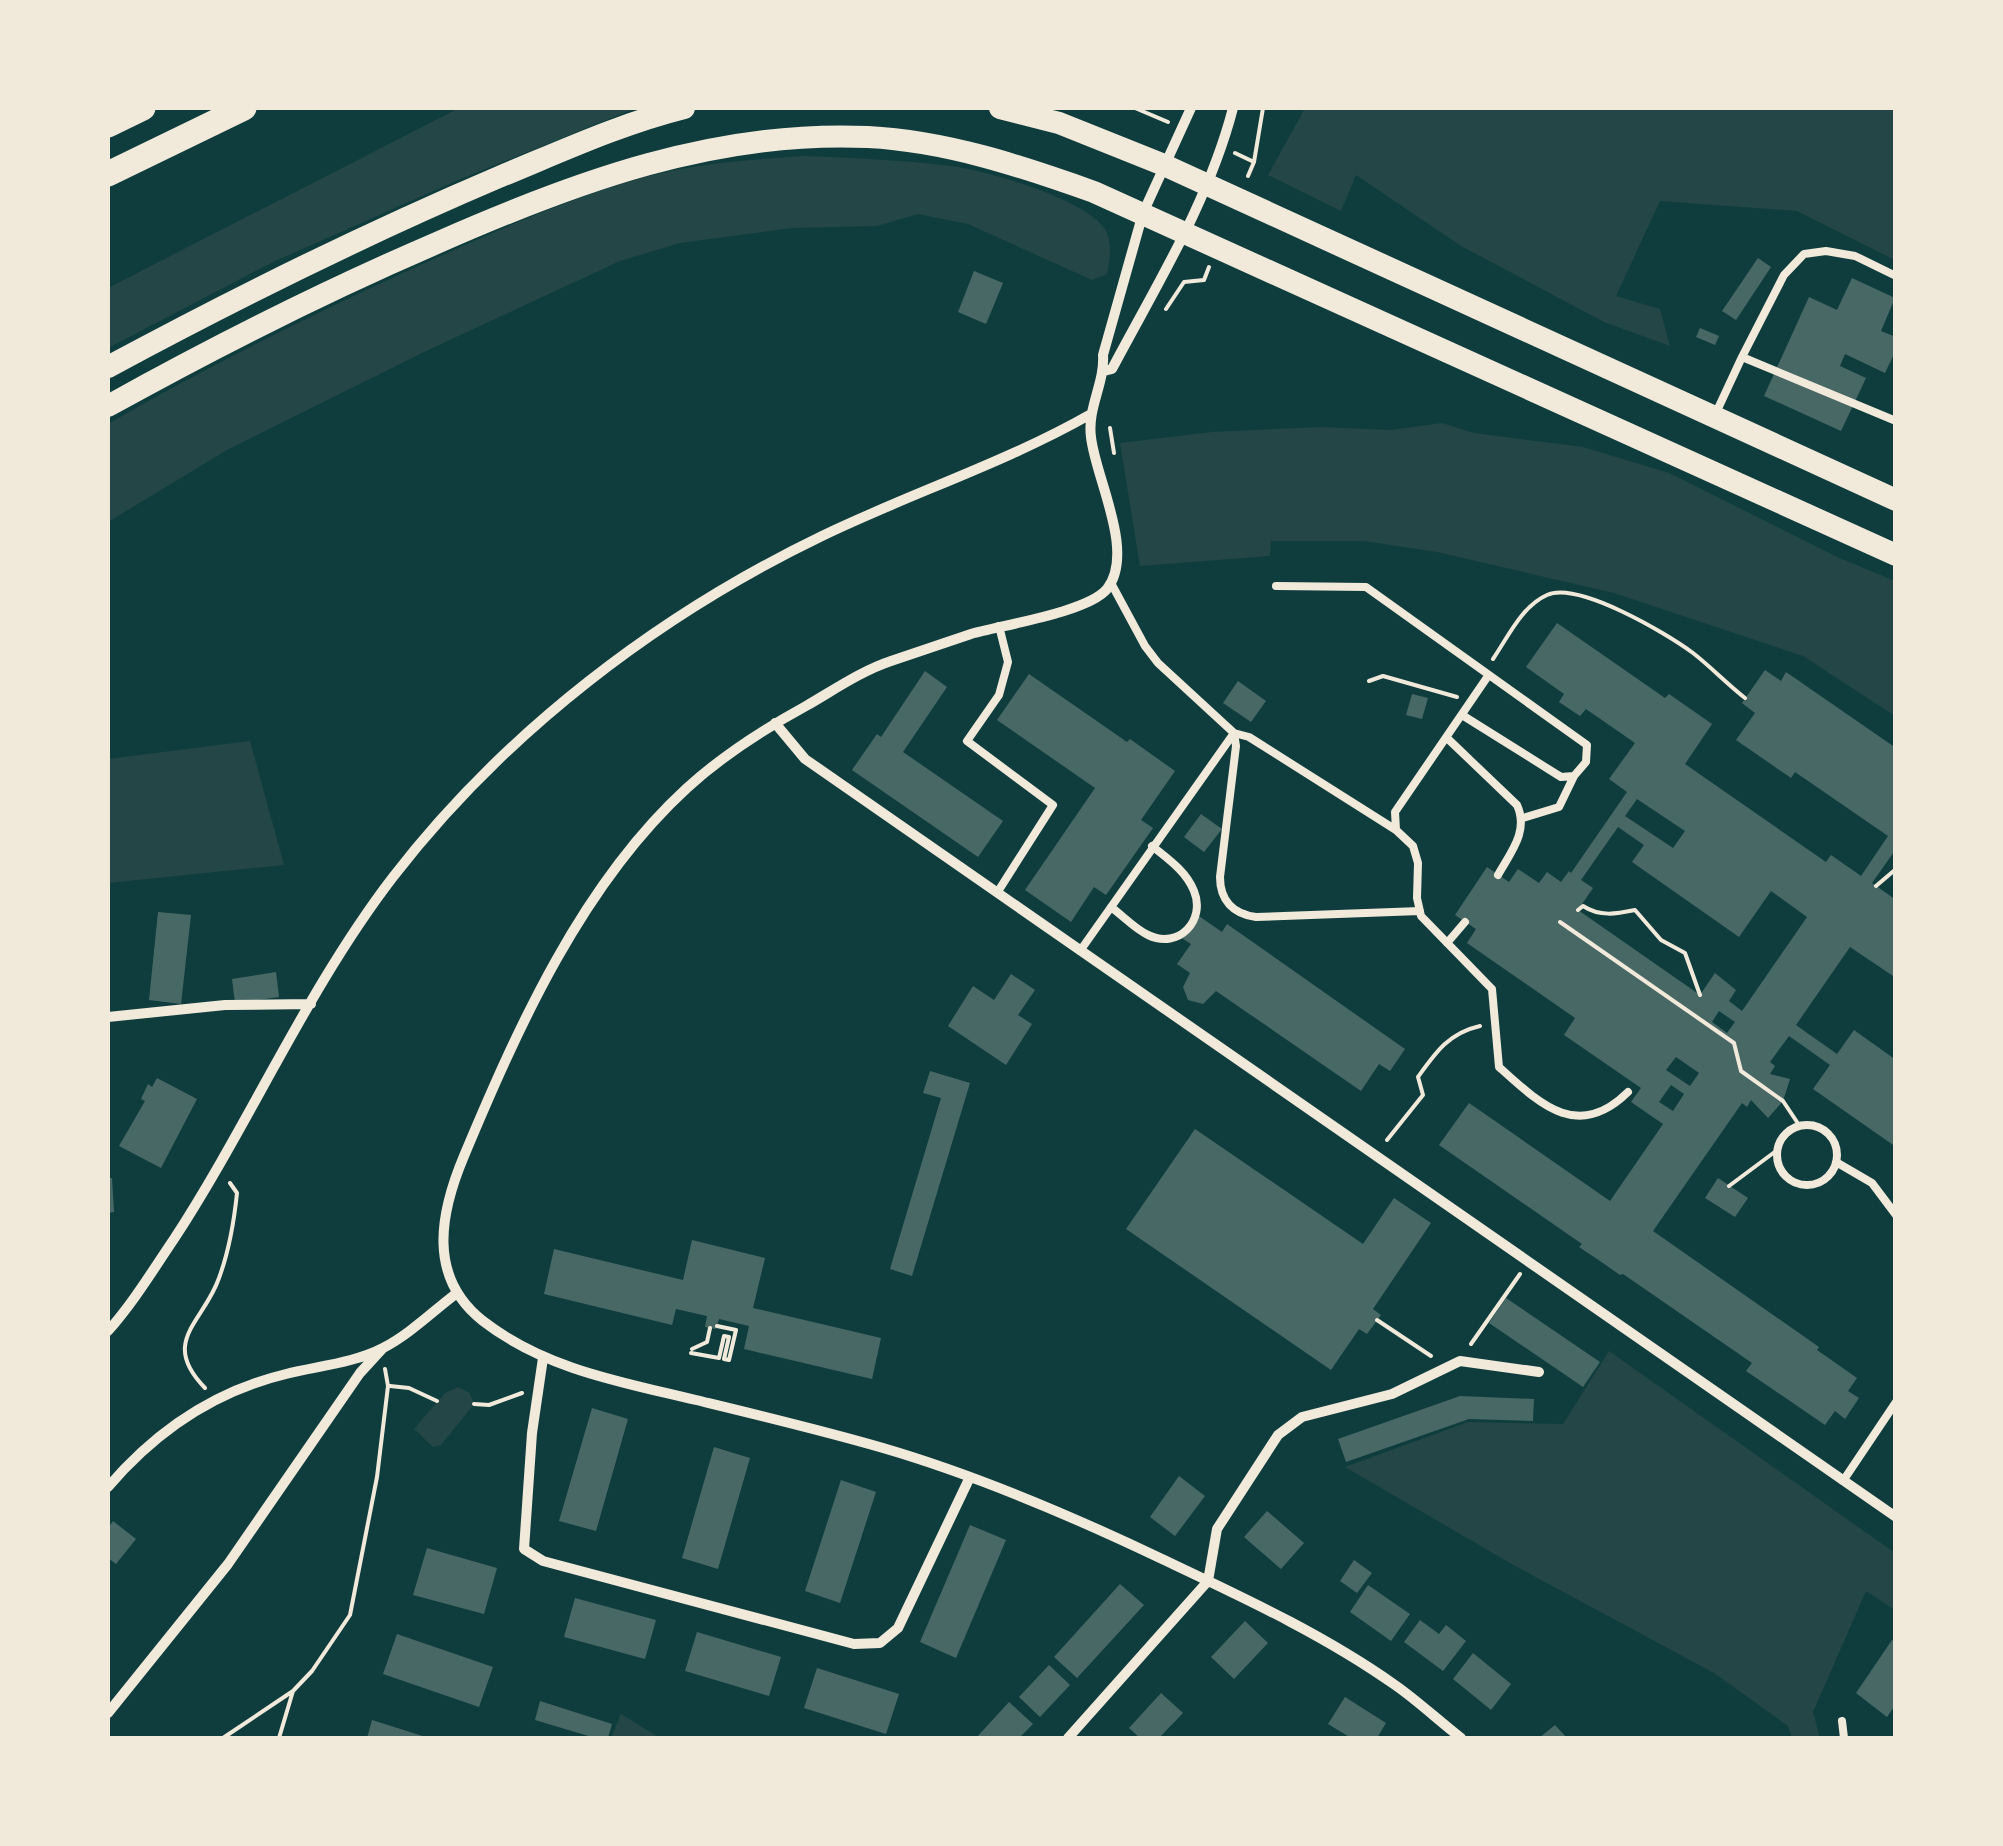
<svg xmlns="http://www.w3.org/2000/svg" width="2003" height="1846" viewBox="0 0 2003 1846" font-family="Barlow,sans-serif">
<rect width="100%" height="100%" fill="#0f3d3e"/>
<!-- green -->
<path fill="#244646" d="M459,108h177l-180,73 -183,81 -165,86v-60z
M1305,108h590v152l-98,-49 -137,-10 -44,95 44,13 10,37 -66,-24 -143,-76 -105,-71 -15,36 -73,-36z
M803,156c52,2 103,4 155,11 32,5 142,36 150,69 4,12 1,27 -1,38l-15,6 -124,-56 -50,-10 -41,12 -86,2 -111,15 -60,18 -196,91 -197,98 -119,72v-98c96,-56 196,-105 297,-152 78,-35 157,-72 240,-95 51,-14 105,-17 158,-21z
M1442,423l32,10 109,14 86,26 168,84 58,24v135l-92,-60 -189,-63 -177,-41 -73,-11h-93l-1,15 -130,10 -20,-123 92,-11 109,-5 70,3z
M250,741l34,124 -176,18v-124z
M1609,1351l286,202v57l-29,-19 -53,121 7,26h-28l-4,-12 -74,-53 -197,-106 -172,-100 123,-45 95,2z
M458,1387l12,6 4,11 -33,41 -8,2 -19,-18 31,-36z
M621,1714l39,24h-49z"/>
<!-- building -->
<path fill="#486865" fill-rule="evenodd" d="M1758,258l13,9 -35,53 -14,-9z
M974,271l29,12 -17,41 -28,-12z
M1852,278l43,20 -14,33 15,6v13l-11,23 -40,-19 -5,12 26,12 -25,53 -77,-35 45,-99 28,13z
M1700,328l19,8 -4,9 -19,-8z
M1557,623l108,75 4,-4 43,30 -27,40 141,98 5,-7 30,21 27,-40 -93,-64 -4,6 -55,-38 19,-27 -13,-10 23,-33 16,11 5,-9 110,76v101l-24,34 24,17v78l-46,-31 -54,78 41,29 17,-24 42,30v87l-83,-58 17,-24 -41,-29 -19,26 5,4 -5,8 20,5 -7,22 -15,17 -17,-18 -4,7 -5,-4 -89,128 166,116 -2,3 40,28 -9,13 11,7 -14,21 -10,-8 -10,14 -79,-54 6,-8 -129,-89 -3,1 -20,-14 -21,-14 3,-3 -143,-99 30,-42 141,98 53,-77 -32,-22 10,-14 -77,-53 11,-17 -108,-75 9,-14 -21,-14 32,-48 22,15 9,-13 21,14 8,-11 14,10 8,-11 2,2 56,-81 -18,-13 26,-36 -49,-34 -6,7 -21,-14 5,-8 -38,-27zM1637,799l48,32 -12,17 -48,-32zM1618,827l26,18 -12,17 107,75 32,-46 36,26 -65,94 -13,-10 7,-11 -21,-17 -15,22 -122,-85 15,-22 -12,-8zM1719,1011l16,11 -8,11 -15,-11zM1676,1057l23,16 -9,13 -24,-16zM1671,1085l13,9 -11,17 -14,-9z
M925,671l22,16 -44,65 100,69 -25,36 -126,-87 25,-36 4,3z
M1029,674l98,68 3,-3 45,32 -34,49 12,8 -47,67 -12,-8 -23,35 -46,-32 70,-102 -98,-68z
M1238,681l28,20 -15,21 -28,-19z
M1412,694l16,4 -6,21 -16,-4z
M1201,814l21,15 -18,23 -20,-15z
M158,912l33,3 -10,89 -32,-4z
M1196,914l26,18 5,-8 178,125 -15,22 -11,-7 -18,27 -145,-100 -13,13 -15,-4 -5,-13 7,-14 -13,-9 14,-20 -11,-7z
M276,972l3,25 -44,6 -3,-24z
M1011,974l24,16 -17,25 14,9 -26,41 -58,-39 25,-40 21,14z
M930,1071l40,12 -58,193 -22,-7 51,-171 -18,-5z
M157,1078l40,21 -36,69 -42,-22 26,-45 -4,-2 7,-15 4,3z
M1195,1129l168,115 31,-46 37,25 -58,86 8,6 -14,19 -8,-5 -28,41 -205,-141z
M108,1178h4l2,34 -6,1z
M1718,1178l30,20 -13,19 -30,-19z
M692,1240l73,18 -12,50 128,30 -9,41 -128,-30 5,-23 -30,-7 -3,10 -11,-2 2,-11 -31,-7 -4,16 -128,-31 10,-45 129,31z
M1506,1298l94,64 -17,25 -94,-64z
M1460,1396l74,3 -1,22 -64,-2 -123,43 -8,-23z
M592,1408l36,11 -32,112 -37,-10z
M714,1447l36,11 -32,111 -36,-11z
M1179,1476l26,20 -30,40 -25,-19z
M841,1480l35,12 -36,111 -35,-12z
M1267,1511l37,32 -23,26 -37,-32z
M113,1521l23,18 -20,25 -8,-6v-30z
M970,1525l36,15 -50,118 -36,-16z
M427,1548l70,20 -13,46 -71,-19z
M1354,1560l18,13 -15,20 -17,-12z
M1120,1584l24,21 -67,73 -23,-21z
M1368,1585l42,29 -19,27 -41,-29z
M575,1598l81,22 -11,39 -81,-22z
M1420,1620l19,14 7,-9 20,16 -23,30 -39,-29z
M1245,1621l23,22 -34,36 -23,-22z
M697,1632l84,25 -12,39 -84,-25z
M397,1634l96,33 -14,40 -96,-33z
M1892,1640l4,2v62l-9,13 -31,-24z
M1473,1653l38,31 -20,26 -38,-31z
M1049,1665l21,20 -30,32 -21,-20z
M817,1668l82,26 -13,40 -82,-26z
M1161,1693l22,20 -24,25h-19l-11,-10z
M1345,1697l41,26 -9,15h-26l-23,-14z
M540,1701l72,23 -4,14h-13l-60,-18z
M1009,1702l24,22 -14,14h-43z
M372,1720l57,18h-62z
M1555,1725l12,13h-28z"/>
<g fill="none" stroke-linecap="round" stroke-linejoin="round">
<!-- path -->
<path stroke="#f1e9da" stroke-width="4" d="M1135,108l33,14
M1235,153l19,9
M1248,176l6,-14 9,-54
M1166,309l18,-27 20,-2 5,-13
M1110,428l4,25
M1493,659c15,-22 29,-53 54,-64 31,-14 119,38 146,58 18,14 34,31 52,45
M1369,681l14,-5 74,21
M1876,886l20,-17
M1578,910l5,-4c17,11 33,8 52,4l26,30 24,13 15,42
M1560,922l174,121 7,28 42,30 16,24
M1387,1140l36,-45 -5,-18c18,-25 31,-44 62,-51
M1729,1186l47,-35
M1377,1320l54,36
M1471,1344l49,-70
M692,1349l15,-7 3,-14
M691,1353l28,5 5,-22 5,1 -5,22 5,1 7,-30 -19,-4
M390,1386l19,2 28,13
M205,1388c-46,-47 -1,-66 14,-110 10,-27 15,-56 18,-85l-7,-10
M474,1404l15,1 33,-12
M223,1738l70,-47 19,-20 38,-56 27,-138 11,-91 -3,-17
M279,1738l14,-47"/>
<!-- service -->
<path stroke="#f1e9da" stroke-width="8" d="M1742,357l42,-82 20,-21 22,-3 29,5 41,20
M1715,415l27,-58 154,64
M1111,583l34,63 13,17 76,70 2,13 -16,131c0,23 13,37 36,40l164,-6
M1276,586l90,1 221,158 -1,17 -12,14 -13,1 -99,-62
M1447,738l70,67c12,26 -6,47 -19,70
M1523,818l36,-11 15,-31
M1396,830l-1,-18 93,-136
M997,893l56,-88 -86,-64 32,-46 9,-33 -9,-36
M1111,907c12,9 24,22 37,28 31,15 58,-15 46,-44 -8,-20 -26,-32 -42,-45
M1447,943l18,-21
M1080,951l154,-218 15,4 147,93 17,16 5,17 -1,35 4,18 71,73 7,78c42,38 79,74 129,25
M1777 1155a30 30 0 1 1 60 0a30 30 0 1 1-60 0Z
M1836,1162l36,21 24,32
M1843,1481l53,-79
M1842,1721l2,17"/>
<!-- minor -->
<path stroke="#f1e9da" stroke-width="10" d="M1191,108l-48,105 -40,142c2,28 -16,53 -12,82 4,40 45,115 16,152 -19,23 -104,36 -136,45 -27,9 -53,18 -80,27 -30,10 -57,29 -85,45 -42,23 -83,49 -119,82 -105,96 -169,239 -223,368 -24,57 -37,121 19,165 62,48 138,61 213,79 62,15 125,30 187,48 96,28 189,68 279,111 80,38 161,75 233,126 23,16 44,36 66,53
M1104,371l8,-2c45,-85 97,-168 121,-261
M775,723l30,36 1091,758
M108,1017l117,-12 86,-1
M108,1331c25,-28 45,-61 66,-92 77,-118 133,-250 219,-362 112,-145 265,-262 429,-341 89,-43 183,-73 269,-122
M543,1358l-11,75 -8,116 19,12 311,83 26,-1 18,-15 72,-151
M108,1487c47,-55 107,-96 178,-113 32,-8 68,-11 97,-26 27,-14 50,-37 74,-55
M108,1713l120,-149 132,-191 22,-24
M1068,1738l140,-157 9,-52 61,-94 24,-18 90,-23 68,-33 79,11"/>
<!-- primary -->
<path stroke="#f1e9da" stroke-width="22" d="M1000,108l59,15 105,42 732,335
M108,367c128,-69 257,-133 391,-190 61,-25 121,-53 185,-69
M108,406c108,-60 217,-115 331,-164 136,-60 277,-112 429,-105 78,4 153,29 226,55l802,363"/>
<!-- motorway -->
<path stroke="#f1e9da" stroke-width="25" d="M108,125l35,-17
M108,174l136,-66"/>
</g>
<!-- border -->
<rect width="2003" height="1846" fill="none" stroke="#f1e9da" stroke-width="220"/>
</svg>
